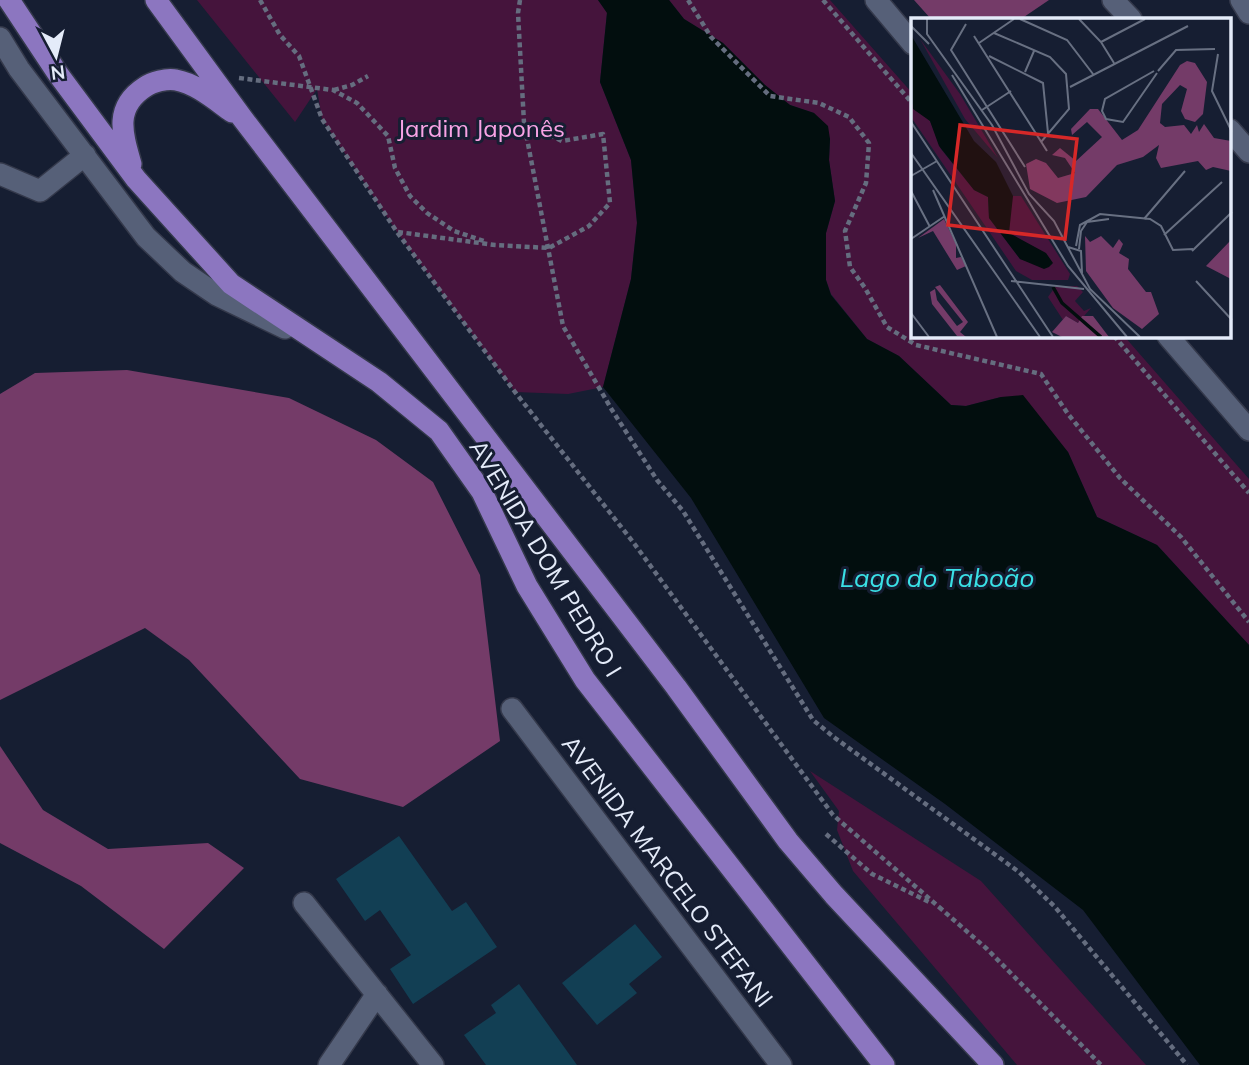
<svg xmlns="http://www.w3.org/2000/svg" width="1249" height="1065" viewBox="0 0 1249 1065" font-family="Mulish,sans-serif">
<rect width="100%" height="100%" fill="#161e32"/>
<!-- green -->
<path fill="#45143c" d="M197,0h401l9,12 -7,70 31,78 6,63 -6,56 -28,108 -35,7 -53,-2 -118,-160 -75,-113 -5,-30 -22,33z
M669,0h161l83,94v242h211l125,143v166l-92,-100 -60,-28 -29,-65 -67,-55 -35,9 -15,-1 -52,-49 -32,-17 -36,-45 -5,-14v-47l9,-32 -6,-41 1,-21 -16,-26 -24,-8 -25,-20 -42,-42 -39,-24z
M810,771l171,110 165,184h-129l-164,-194 -16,-41 2,-19z"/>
<!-- forest -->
<path fill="#743b68" d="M914,0h135l-28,19h-90z
M127,370l162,28 87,42 57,42 47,93 20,166 -97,66 -103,-28 -111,-119 -44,-32 -145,72v-306l35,-21z
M0,746l43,64 65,39 100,-6 36,25 -80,81 -83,-63 -81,-43z"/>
<!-- water -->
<path fill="#020e0e" d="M598,0h71l15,19 39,24 42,42 25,20 24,8 14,13 2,13 -1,21 6,41 -9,32v47l5,15 36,44 32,17 52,49 15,1 35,-9 22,-2 45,57 29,65 60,28 92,100v420h-49l-117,-155 -138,-106 -121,-86 -133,-220 -88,-111 28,-108 6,-56 -6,-63 -31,-78 7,-69z"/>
<!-- building -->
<path fill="#123f54" d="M399,836l53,75 14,-9 31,45 -84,57 -23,-35 21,-14 -31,-45 -15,11 -29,-42z
M635,924l27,33 -33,27 8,9 -40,32 -35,-42z
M519,984l58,81h-91l-22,-30 32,-22 -5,-8z"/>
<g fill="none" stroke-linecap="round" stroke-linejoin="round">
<defs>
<path id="minor" d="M876,0l37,44
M1113,0l18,19
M1241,0l8,13
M0,38l19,31 127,168 37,35 34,23 68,33
M1230,130l19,22
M0,174l40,17 45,-36
M1168,336l81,94
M512,709l269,356
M304,903l129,162
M329,1065l48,-71"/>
<path id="major" d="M9,0l49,74 78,105 95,105 148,98 60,49 43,61 45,94 58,94 299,385
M156,0l87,119 433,568 112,154 46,54 159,170
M131,164c-9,-31 -17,-57 14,-77 7,-5 22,-9 31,-7 21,4 39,20 56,32"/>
</defs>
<!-- minor casing -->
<use href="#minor" stroke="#34394b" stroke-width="24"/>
<!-- major casing -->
<use href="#major" stroke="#34394b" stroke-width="24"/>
<!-- path -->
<path stroke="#656d7f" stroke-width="4.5" stroke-dasharray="5 3.5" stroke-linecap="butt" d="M260,0l20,35 19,21 23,63 75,113 118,160 118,150 200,273 106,92
M520,0l-2,13 6,110 39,203 49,84 45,70 26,31 130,209 22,18 184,134 36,35 132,158
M688,0l23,37 59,59 49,7 30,14 20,26 -3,40 -21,48 5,36 15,21 22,39 29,18 125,29 27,40 52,64 61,59 68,85
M823,0l90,104
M239,78l94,12 24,13 31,33 7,32 15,28 17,17 27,18 30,10
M334,90l18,-5 16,-9
M398,232l97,13 54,3 40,-22 21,-23 -7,-69 -41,7 -38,-18
M1114,336l135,157
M826,834l46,40 59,29
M939,907l48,42 114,116"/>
<!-- minor -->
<use href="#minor" stroke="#566078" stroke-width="21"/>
<!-- major -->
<use href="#major" stroke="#8c76c0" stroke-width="21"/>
</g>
<g text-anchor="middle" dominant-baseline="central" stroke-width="6" stroke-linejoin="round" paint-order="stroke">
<!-- park labels -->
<g font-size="24" fill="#f8a3e5" stroke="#161e32">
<text x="481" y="128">Jardim Japonês</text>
</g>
<!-- street labels -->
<g font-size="24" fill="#e4ebf9" stroke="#161e32">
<text transform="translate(546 558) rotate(59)">AVENIDA DOM PEDRO I</text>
<text transform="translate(668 871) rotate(53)">AVENIDA MARCELO STEFANI</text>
</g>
<!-- water labels -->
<g font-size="26" font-style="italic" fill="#3ae0e6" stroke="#161e32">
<text x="937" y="577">Lago do Taboão</text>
</g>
</g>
<!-- overview -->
<g transform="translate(911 18)">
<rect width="320" height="320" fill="#161e32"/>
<path d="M9,21l40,55 38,64 -33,-39zM0,85l19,18 11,28 33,41 14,7 1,21 31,41 26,8 6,-3 -6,-10 -37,-21 -1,-22 5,-15h8l49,78 -2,6h-36l-16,-9 -105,-154zM166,268l6,6 -8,9 9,10 7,-3 -13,15 -12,-7 -3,4 -15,-23 7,-10z" fill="#45143c"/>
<path d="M276,43l8,2 12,19 -4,32 -8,8 -10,-3 -4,-8 6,-22 -7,-4 -18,19 -2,19 5,4 19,-2 7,9 6,-9 2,7 5,-8 10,14 17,3v30l-18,-4 -7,3 -8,-9 -37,7 -5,-10 3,-13 -16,12 -26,8 -31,32 -29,6 -27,-14 -4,-25 10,-5 10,4 12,15 17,-5 -10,-15 -13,-3 8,-7 16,13 26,-24 -15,-15 -15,13 -1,-6 19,-20h8l24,31 16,-10 42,-65zM33,201l12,25v14l5,-1 5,9 -9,4 -24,-39 -15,7zM174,218l5,6 11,-6 12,12 6,-9 4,5 -4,9 10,6 -1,10 18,23h5l8,22 -17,15 -29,-21 -27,-37zM320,222v39l-25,-13zM29,267l28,37 -8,10 6,5 -9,-1 -25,-32 -2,-12 5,-3 2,11 20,26 6,-4 -28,-35zM155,298l12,7 4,-7h11l16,21h-47l-10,-5z" fill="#743b68"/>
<path d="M0,17l63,106 22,21 17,34 -4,37 37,20 7,10 -4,4 -5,2 -24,-10 -31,-41 -1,-21 -14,-7 -35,-44 -9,-25 -17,-12z" fill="#020e0e"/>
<path fill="none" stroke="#020e0e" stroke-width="3.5" d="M142,269l9,16 39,34"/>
<path fill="none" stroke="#687082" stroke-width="2" d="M16,1v15l65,91 37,69 25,27 36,68 50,48M109,1l47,21 26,34M168,1l22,23 13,21M55,6l-15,26 74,117M0,8l18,18M83,15l56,24 16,17 3,35 -28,33M63,18l73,115M190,24l44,-23M68,25l35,-24M307,36l-6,37 20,41M78,38l54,27 5,50M243,53l-49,28 -3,12 4,8 17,3 34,-49M247,53l18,-21 39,-1M114,54l9,-21M41,57l116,191 59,71M159,69l118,-61M71,92l29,-19M0,104l142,215M0,135l129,184M0,158l26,-15M22,172l64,147M0,173l19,36M233,201l41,-48M253,217l58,-53M0,221l34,-23M165,228l4,-21 20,-11 50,5 11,7 12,24 20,-1M157,229l13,4 1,22M168,231l2,-18 6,-9 22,-3M281,233l40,-39M100,263l73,8M285,263l36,39M0,295l18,24"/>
<path fill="#d62828" fill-opacity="0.15" stroke="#d62828" stroke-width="3.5" d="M49,107l117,14 -12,100 -117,-14z"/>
<rect width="320" height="320" fill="none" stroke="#e4ebf9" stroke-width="3.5"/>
</g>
<!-- north arrow -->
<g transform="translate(56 56) rotate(173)" stroke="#161e32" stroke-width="5" paint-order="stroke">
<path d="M0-5L12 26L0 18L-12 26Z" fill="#e4ebf9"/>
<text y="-10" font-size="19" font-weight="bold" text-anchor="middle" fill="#e4ebf9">N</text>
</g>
</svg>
